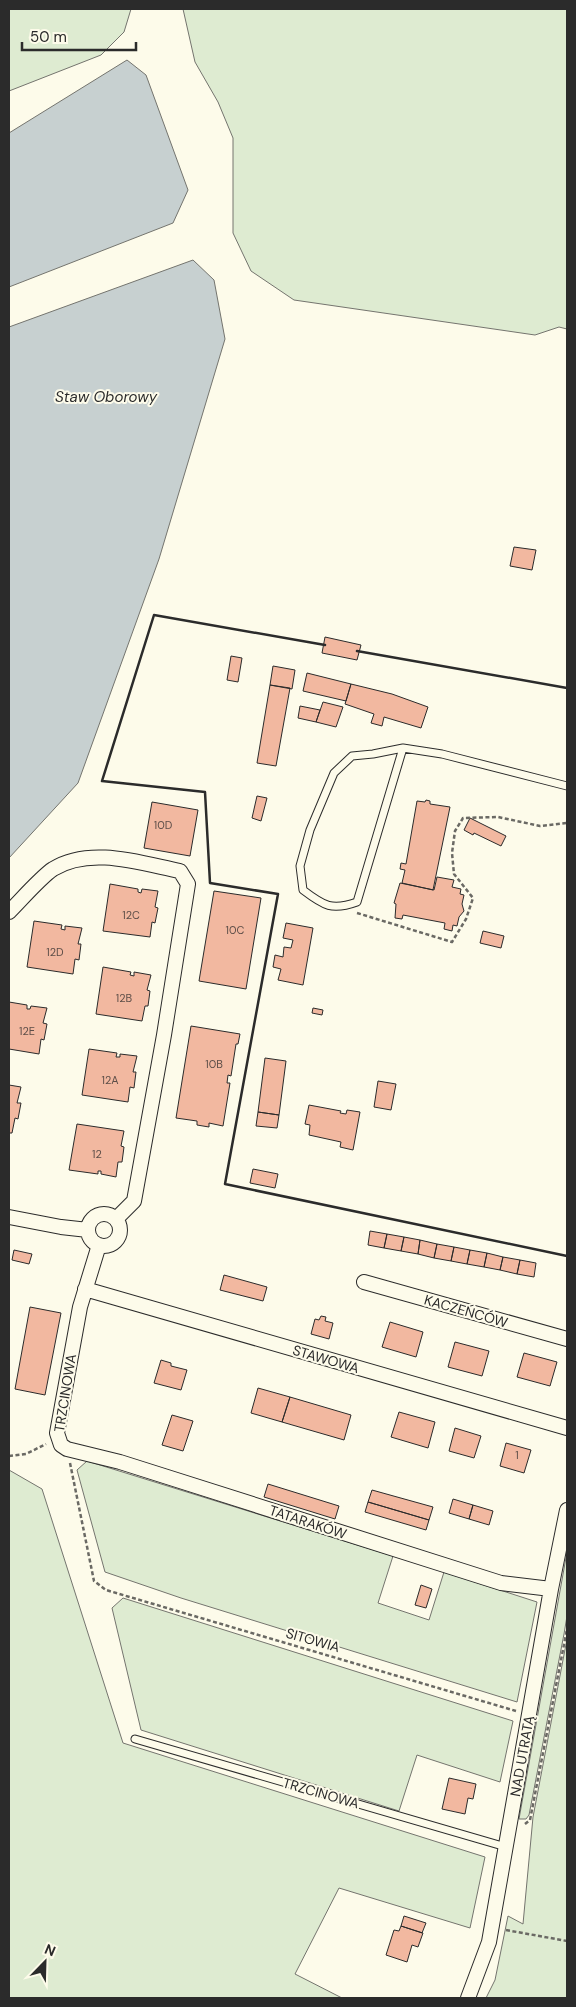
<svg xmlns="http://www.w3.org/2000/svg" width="576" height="2007" viewBox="0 0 576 2007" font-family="'DM Sans',sans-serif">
<rect width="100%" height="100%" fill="#fdfbea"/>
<!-- green -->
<path fill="#deebd1" stroke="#74746e" d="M9,9h122l-7,23 -23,23 -92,36z
M183,9h384v320l-8,-2 -24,8 -241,-35 -43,-29 -18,-38v-95l-15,-36 -23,-40z
M87,1461l306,95 -15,47 51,17 15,-48 93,30 -20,100 -336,-104 -76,-26 -28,-102z
M9,1470l33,19 81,254 362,114 -15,71 -131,-40 -44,86 47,24h-333z
M567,1552v64l-3,18 -35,181 -3,4h-7z
M123,1598l390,123 -13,61 -83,-27 -18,56 -258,-81 -29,-122z
M567,1639v359h-81l9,-18 13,-64 15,8 10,-107z"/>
<!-- water -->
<path fill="#c7d0d0" stroke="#74746e" d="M127,60l19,15 42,115 -15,33 -164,64v-154z
M193,260l21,20 11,59 -66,220 -81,224 -69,75v-531z"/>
<!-- building -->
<path fill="#f2b8a0" stroke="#2b2b2b" d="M514,547l22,3 -4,20 -22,-4z
M325,637l36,8 -4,15 -35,-7z
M231,656l11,2 -4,24 -11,-2z
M273,666l22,4 -3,19 -22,-4z
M307,673l44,11 -5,17 -43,-10z
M351,684l41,10 36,13 -7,21 -37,-11 -2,9 -11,-3 3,-9 -29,-10z
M270,685l20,3 -14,78 -19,-3z
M323,702l20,5 -7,20 -20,-5z
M300,706l20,4 -4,12 -18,-4z
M257,796l10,2 -6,23 -9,-3z
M426,800l4,1v3l20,3 -17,83 -31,-7 3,-13 -5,-1 1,-6 5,1 11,-63 8,1z
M152,802l46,8 -8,46 -46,-8z
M470,818l36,18 -5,10 -27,-13 -1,2 -9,-5z
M437,877l17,3 -2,7 9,2 -1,5 4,1 -2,9 2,7 -5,6 -2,9 -4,-1 -1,6 -8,-2 1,-6 -42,-8 -1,4 -7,-1 1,-14 -2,-1 6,-20 34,7z
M110,884l28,5v3l3,1 1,-4 16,2 -3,16 3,1 -3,15 -3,-1 -2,15 -47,-6z
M214,891l47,7 -15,91 -47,-8z
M34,921l28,4 -1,4 4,1v-4l17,2 -4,16h3l-2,16 -4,-1 -2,15 -46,-7z
M286,923l27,5 -10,57 -25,-5 3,-11 -8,-2 2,-12 8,2 1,-10 7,1 2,-8 -10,-2z
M483,931l21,5 -3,12 -21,-5z
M103,967l28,5 -1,3 4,1v-4l17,3 -4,15 3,1 -2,15h-3l-3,15 -46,-7z
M9,1002l18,3v4h3l1,-3 16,2 -4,15 4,1 -3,16 -3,-1 -2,15 -30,-5z
M313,1008l10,2 -1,5 -10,-2z
M191,1026l49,8 -2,10h-2l-5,32 -3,-1 -1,8h3l-7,43 -14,-3v4l-12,-2v-4l-21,-3z
M89,1049l28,4 -1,4h4v-3l17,2 -4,16h3l-2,16 -4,-1 -2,15 -46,-7z
M265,1058l21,3 -7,54 -21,-3z
M378,1081l18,3 -5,26 -17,-3z
M9,1085l12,2 -4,16h4l-3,16 -3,-1 -3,15h-3z
M309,1105l32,6 -1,2 6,1 1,-4 13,2 -7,38 -13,-3 1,-5 -32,-7 1,-10 -5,-1z
M258,1112l21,3 -2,13 -21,-2z
M77,1124l47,7 -3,15 3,1 -2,15h-4l-2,15 -15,-3v-3h-3v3l-29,-4z
M253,1169l25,5 -3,14 -25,-5z
M370,1231l17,3 -3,14 -16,-3z
M387,1234l17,3 -3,14 -17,-3z
M404,1237l16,3 -2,14 -17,-3z
M420,1240l17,4 -3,14 -16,-4z
M437,1244l17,3 -3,14 -17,-3z
M454,1247l16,3 -3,14 -16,-3z
M14,1250l18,4 -3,10 -17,-4z
M470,1250l17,3 -3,14 -17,-3z
M487,1253l16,4 -3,13 -16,-3z
M503,1257l17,3 -3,14 -17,-4z
M520,1260l16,3 -2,14 -17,-3z
M224,1275l43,12 -4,14 -43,-11z
M30,1307l31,6 -16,82 -30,-6z
M321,1316l5,1 -1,4 8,2 -4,16 -18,-5 4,-15 4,1z
M390,1322l33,10 -7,25 -34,-10z
M455,1342l34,9 -7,25 -34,-9z
M524,1353l33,9 -7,24 -33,-9z
M161,1360l10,3v3l16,4 -6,20 -27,-7z
M258,1388l32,9 -8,25 -31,-9z
M290,1397l61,18 -7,25 -62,-18z
M399,1412l36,10 -7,26 -37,-11z
M172,1415l21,6 -10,30 -21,-6z
M455,1428l26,8 -7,22 -25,-7z
M506,1443l25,7 -7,23 -24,-7z
M268,1484l71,22 -4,13 -71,-22z
M372,1490l61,17 -4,13 -61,-18z
M453,1499l20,6 -4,14 -20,-6z
M368,1502l61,18 -3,10 -61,-18z
M473,1505l20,6 -4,14 -20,-6z
M421,1585l11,4 -6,19 -11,-3z
M449,1778l27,6 -3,15 -5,-1 -3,16 -23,-5z
M404,1916l22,7 -4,10 -21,-7z
M401,1926l22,7 -5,14 -6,-2 -5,17 -21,-7 8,-25 5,1z"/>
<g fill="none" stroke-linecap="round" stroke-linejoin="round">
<defs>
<path id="lane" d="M403,748l-46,154c-25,9 -33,4 -54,-12l-3,-24 10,-36 24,-57 18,-17 21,-2 30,-6 39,6 125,32
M135,1739l371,108"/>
<path id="street" d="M9,912c12,-12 32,-35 44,-43 37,-23 87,-6 127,2l8,13 -24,151 -30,166 -18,18
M88 1230a16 16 0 1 1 32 0a16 16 0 1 1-32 0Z
M9,1217l52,10 27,3
M99,1245l-19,62 -23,126 4,12 6,4 53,13 381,121 50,6
M364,1282l203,57
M85,1289l482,139
M468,1998l21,-56 62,-353 16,-79"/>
</defs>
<!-- lane casing -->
<use href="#lane" stroke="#2b2b2b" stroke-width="9"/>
<!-- street casing -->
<use href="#street" stroke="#2b2b2b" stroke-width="16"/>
<!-- path -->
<path stroke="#6a6964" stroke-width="2.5" stroke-dasharray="4 2.5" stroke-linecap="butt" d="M357,913l95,29 14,-23 7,-21 -19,-24 -2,-21 3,-22 8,-13 35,-1 42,9 27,-3
M9,1456l17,-2 20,-10
M70,1463l24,118 12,9 410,121
M525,1824l5,-4 37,-191
M506,1930l61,11"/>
<!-- lane -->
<use href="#lane" stroke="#fdfbea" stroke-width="7"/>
<!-- street -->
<use href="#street" stroke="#fdfbea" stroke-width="14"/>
<!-- wall -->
<path stroke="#2b2b2b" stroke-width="2.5" d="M325,645l-171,-30 -52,166 103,11 5,91 68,11 -53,290 342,72
M357,651l210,37"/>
</g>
<g text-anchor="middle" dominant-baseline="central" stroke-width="4" stroke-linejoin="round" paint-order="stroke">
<!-- number labels -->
<g font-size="11" fill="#5d4e48">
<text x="163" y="825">10D</text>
<text x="131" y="915">12C</text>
<text x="235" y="930">10C</text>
<text x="55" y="952">12D</text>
<text x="124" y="998">12B</text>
<text x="27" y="1031">12E</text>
<text x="214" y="1064">10B</text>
<text x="110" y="1080">12A</text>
<text x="97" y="1154">12</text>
<text x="517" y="1455">1</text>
</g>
<!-- street labels -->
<g font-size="14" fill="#2b2b2b" stroke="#fdfbea">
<text transform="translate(466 1311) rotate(16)">KACZEŃCÓW</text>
<text transform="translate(326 1359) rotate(16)">STAWOWA</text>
<text transform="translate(65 1393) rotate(-81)">TRZCINOWA</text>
<text transform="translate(308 1522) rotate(18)">TATARAKÓW</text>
<text transform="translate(313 1640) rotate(16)">SITOWIA</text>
<text transform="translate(522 1756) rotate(-80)">NAD UTRATĄ</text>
<text transform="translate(321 1793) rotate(16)">TRZCINOWA</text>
</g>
<!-- water labels -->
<g font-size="15" font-style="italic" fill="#2b2b2b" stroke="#fdfbea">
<text x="106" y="397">Staw Oborowy</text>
</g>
</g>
<!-- border -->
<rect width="576" height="2007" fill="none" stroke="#2b2b2b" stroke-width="20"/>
<!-- north arrow -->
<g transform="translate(45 1962) rotate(23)" stroke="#fdfbea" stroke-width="4" paint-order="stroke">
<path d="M0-4L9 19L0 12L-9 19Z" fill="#2b2b2b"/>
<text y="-8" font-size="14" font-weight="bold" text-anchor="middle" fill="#2b2b2b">N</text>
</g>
<!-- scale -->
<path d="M22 42v8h114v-8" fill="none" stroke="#2b2b2b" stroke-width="2.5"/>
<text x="30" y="42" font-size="15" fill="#2b2b2b" stroke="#fdfbea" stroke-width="4" paint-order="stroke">50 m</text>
</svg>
